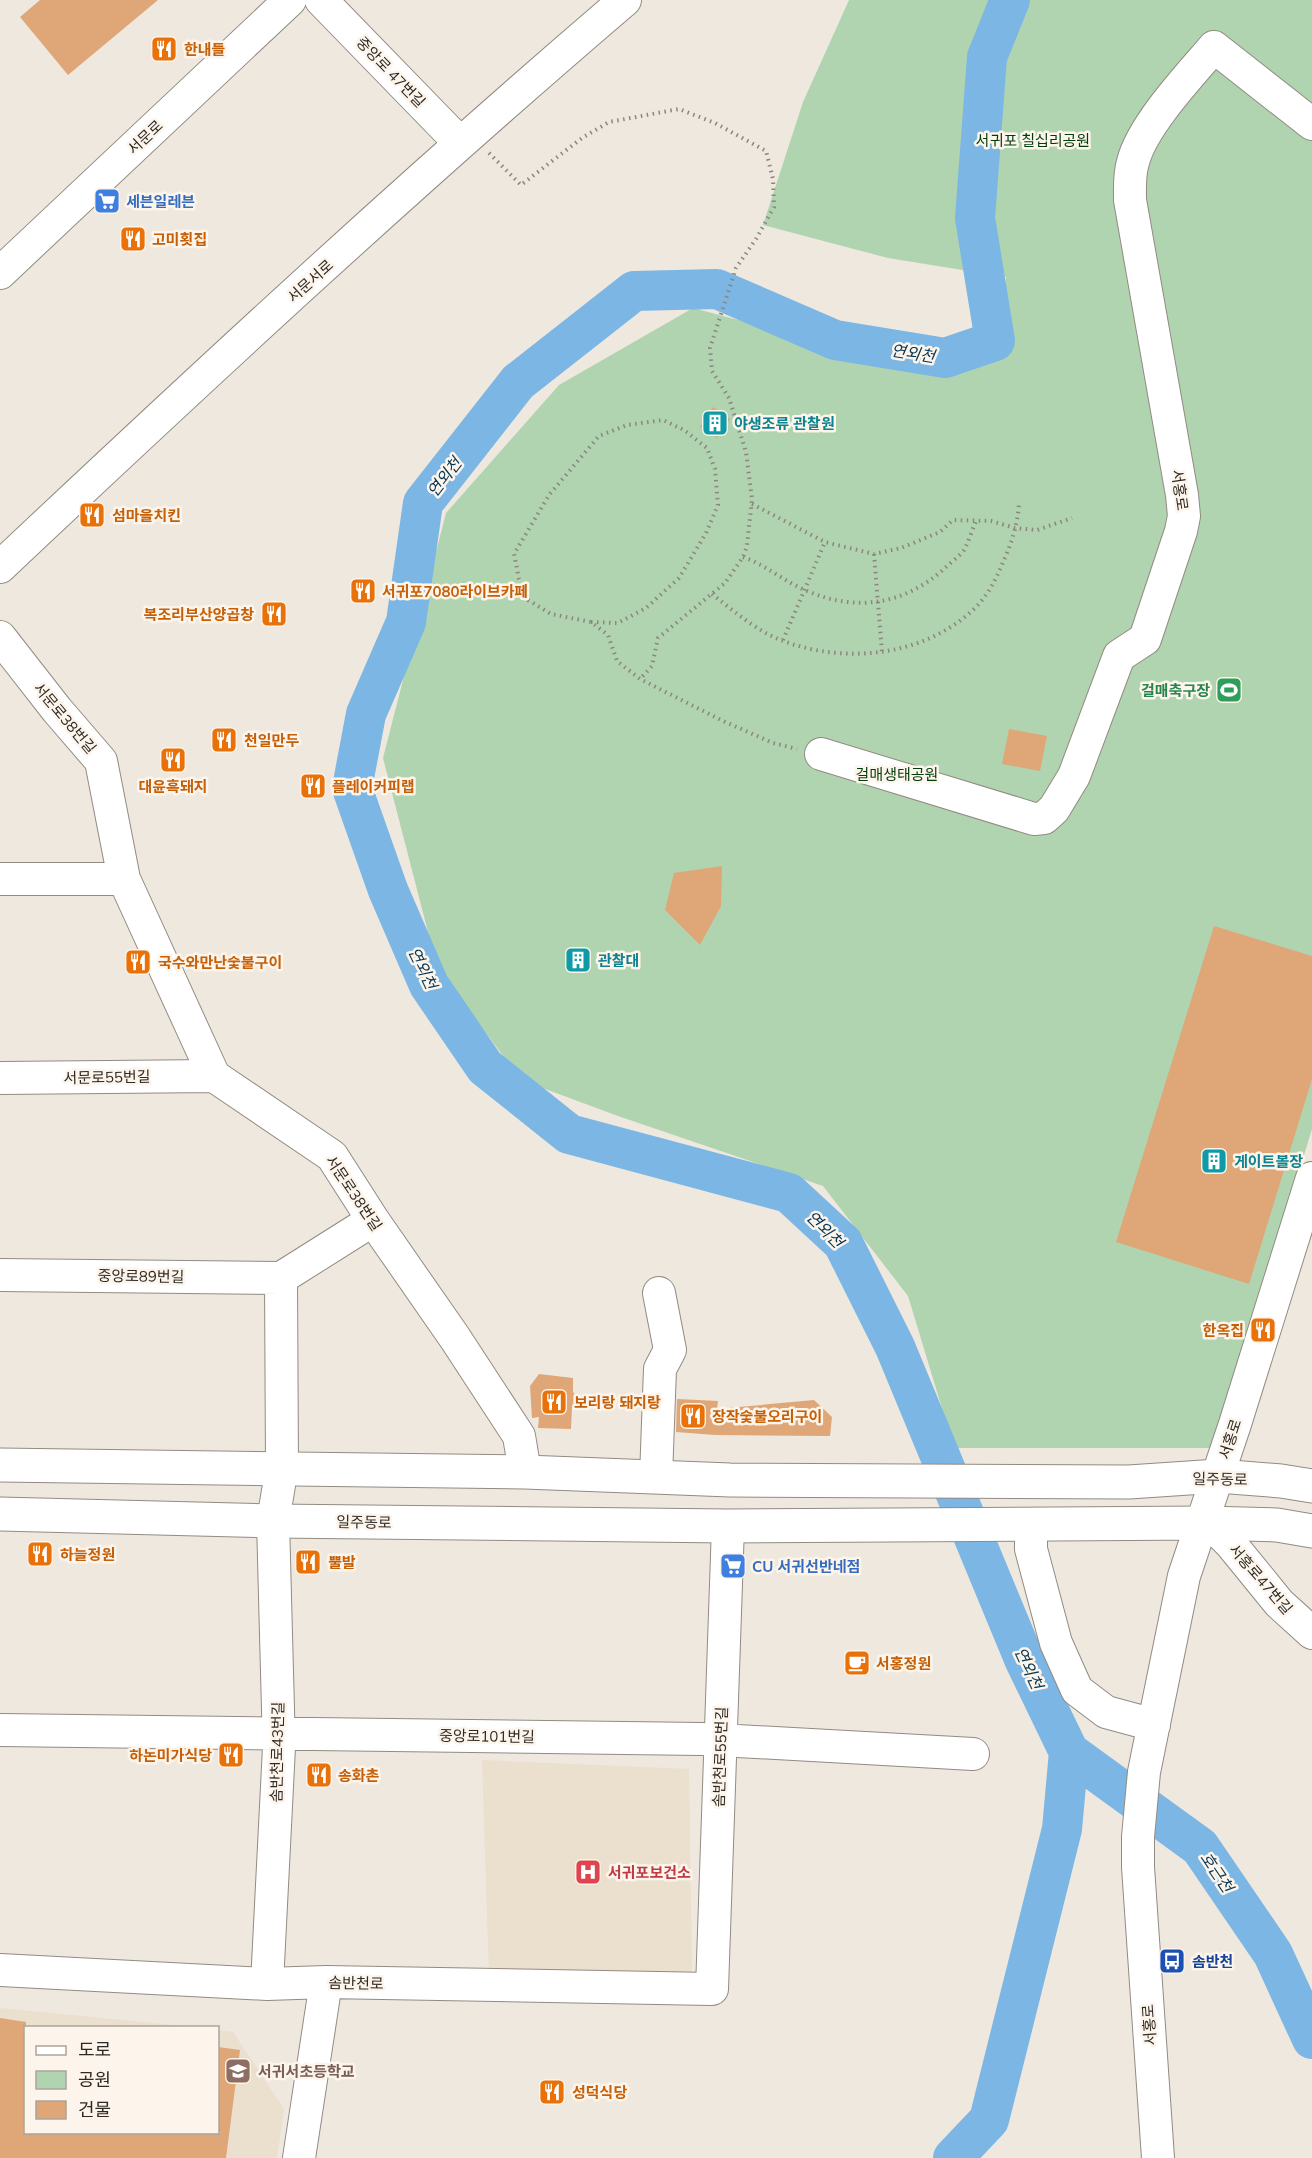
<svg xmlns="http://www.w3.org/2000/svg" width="1312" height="2158" viewBox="0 0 1312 2158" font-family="Mulish,'Noto Sans KR',sans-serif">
<rect width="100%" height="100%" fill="#efe8de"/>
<!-- built -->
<path fill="#ebdfce" d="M482,1760l207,9 3,205 -203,1z
M0,2008l193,19 -167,1v104h192v-102l15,2 51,77 -7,49h-277z"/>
<!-- green -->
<path fill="#b0d4b0" d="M849,0h463v1129l-98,319h-260l-46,-152 -85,-110 -205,-70 -97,-36 -84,-113 -54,-209 63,-245 113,-128 134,-77 197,52 114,-8 2,-75 -118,-19 -125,-33 40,-123z"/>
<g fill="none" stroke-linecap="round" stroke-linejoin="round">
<!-- river -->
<path stroke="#7bb6e5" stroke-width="40" d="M1069,1752l131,95 73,107 39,85
M953,2158l36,-38 73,-291 7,-77 -44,-91 -130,-314 -52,-104 -54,-50 -220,-59 -84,-67 -56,-82 -41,-95 -36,-102 14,-74 40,-92 17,-119 95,-121 116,-91 83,-2 118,51 110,18 50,-17 -20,-123 12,-161 23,-57"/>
</g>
<!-- building -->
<path fill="#dfa677" d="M40,0h118l-90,75 -48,-58z
M713,407l17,12 -13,19 -17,-11z
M1009,729l38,7 -7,35 -38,-7z
M722,866l-1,40 -21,39 -35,-35 9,-37z
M1214,926l98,30v123l-63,205 -133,-42z
M587,949l2,21 -20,2 -2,-22z
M539,1374l34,4v14l12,14 -13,1 -1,22 -33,-1 1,-11 -7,1 -2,-32z
M677,1399l41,2 -1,8 97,-9 18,17 -2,19 -115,-1 -39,-3z
M0,2018l26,4v111h196l-4,-1v-85l22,3 -14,108h-226z"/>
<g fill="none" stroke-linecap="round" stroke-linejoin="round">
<defs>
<path id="minor" d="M321,0l139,143
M0,273l290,-273
M0,567c205,-193 411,-384 625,-567
M0,637l57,73 44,51 23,118 90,197 118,80 41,64 82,118 64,98 6,36
M821,754l213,65 10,-1 10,-9 20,-33 45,-120 26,-17 36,-108 3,-15 -2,-21 -52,-295c0,-13 -1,-25 3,-38 9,-36 56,-86 81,-115l98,77
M0,879h124
M0,1078l214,-2
M0,1275l281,3 1,189 -9,54 6,226 -12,237
M281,1278l92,-58
M656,1477l4,-108 10,-19 -11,-57
M1031,1524v25l25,94 21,47 29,22 48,13
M1211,1524l20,20 48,59 33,30
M0,1730l702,9 271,15
M0,1970l267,14 59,-2 386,7 16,-463
M299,2158l27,-176
M1158,2158l-20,-291v-30l6,-65 40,-196 51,-152 77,-246"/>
<path id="major" d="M0,1465l525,7 205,8 399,2 89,-6 63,5 31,5
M0,1514l273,7 455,5 477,-3 72,2 35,6"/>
</defs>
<!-- minor casing -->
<use href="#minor" stroke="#928b82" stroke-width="34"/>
<!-- major casing -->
<use href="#major" stroke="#928b82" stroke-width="35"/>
<!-- path -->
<path stroke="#8b867f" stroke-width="4" stroke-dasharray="1.5 4.5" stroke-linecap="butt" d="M489,153l32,32 61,-47 27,-16 70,-13 36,14 51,28 7,28 1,28 -18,32 -20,29 -26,80 2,23 17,27 17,54 6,47 -5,47 -4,11 -18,26 -67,55 -6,28 -12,13
M752,504l73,38 49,12 27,-6 39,-16 13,-12 38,1 24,7 22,2 35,-12
M874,554l8,98
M743,557c23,8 42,25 64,34 50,21 96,14 137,-22 6,-6 15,-12 20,-19 5,-9 8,-20 12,-29
M712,594c23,18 48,40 77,49 62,21 138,12 187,-36 13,-13 21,-30 28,-47 8,-18 14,-37 15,-57
M591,622l27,1 28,-15 33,-30 27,-45 12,-28 -3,-36 -8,-21 -23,-18 -21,-10 -36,5 -28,11 -50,59 -35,59 5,25 9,21 23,14 40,8 17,13 9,26 23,18 83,42 50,22 24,6
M783,640l42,-98"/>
<!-- minor -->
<use href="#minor" stroke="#fff" stroke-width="32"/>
<!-- major -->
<use href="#major" stroke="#fff" stroke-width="33"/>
</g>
<!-- icons -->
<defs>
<symbol id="restaurant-square" viewBox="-11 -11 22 22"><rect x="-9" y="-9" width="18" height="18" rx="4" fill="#e8710a" stroke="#fdf5eb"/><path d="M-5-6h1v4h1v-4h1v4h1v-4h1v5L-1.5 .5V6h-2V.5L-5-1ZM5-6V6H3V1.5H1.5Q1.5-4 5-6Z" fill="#fff"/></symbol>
<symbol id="supermarket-square" viewBox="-11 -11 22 22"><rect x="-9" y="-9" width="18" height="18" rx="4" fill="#3f7fe0" stroke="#fdf5eb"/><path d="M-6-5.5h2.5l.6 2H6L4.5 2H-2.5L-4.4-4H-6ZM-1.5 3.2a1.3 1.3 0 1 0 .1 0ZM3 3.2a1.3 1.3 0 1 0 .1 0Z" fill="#fff"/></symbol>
<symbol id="building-square" viewBox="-11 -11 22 22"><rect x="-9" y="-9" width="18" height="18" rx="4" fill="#0f9aa8" stroke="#fdf5eb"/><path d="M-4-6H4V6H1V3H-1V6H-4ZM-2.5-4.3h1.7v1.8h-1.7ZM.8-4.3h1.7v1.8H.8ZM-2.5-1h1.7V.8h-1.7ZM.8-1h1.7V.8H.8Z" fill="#fff"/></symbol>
<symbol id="stadium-square" viewBox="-11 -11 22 22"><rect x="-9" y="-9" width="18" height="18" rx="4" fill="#2e9e5b" stroke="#fdf5eb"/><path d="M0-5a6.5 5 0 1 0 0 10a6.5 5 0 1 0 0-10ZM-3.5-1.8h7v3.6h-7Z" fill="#fff"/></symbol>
<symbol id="cafe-square" viewBox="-11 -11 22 22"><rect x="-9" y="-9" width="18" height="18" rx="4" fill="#e8710a" stroke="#fdf5eb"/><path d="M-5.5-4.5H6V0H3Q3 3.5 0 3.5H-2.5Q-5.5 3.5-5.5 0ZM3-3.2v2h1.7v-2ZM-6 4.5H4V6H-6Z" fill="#fff"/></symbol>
<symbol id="hospital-square" viewBox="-11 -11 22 22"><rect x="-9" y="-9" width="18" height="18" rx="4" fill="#e0444e" stroke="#fdf5eb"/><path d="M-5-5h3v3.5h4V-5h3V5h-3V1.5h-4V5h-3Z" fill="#fff"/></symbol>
<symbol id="bus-square" viewBox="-11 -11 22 22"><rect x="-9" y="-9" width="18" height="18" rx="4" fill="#1a4fb4" stroke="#fdf5eb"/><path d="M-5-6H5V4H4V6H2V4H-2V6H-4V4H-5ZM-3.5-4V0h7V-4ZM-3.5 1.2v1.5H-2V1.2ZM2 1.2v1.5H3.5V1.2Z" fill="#fff"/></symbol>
<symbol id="school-square" viewBox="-11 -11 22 22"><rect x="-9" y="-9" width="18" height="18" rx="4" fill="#8d6e63" stroke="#fdf5eb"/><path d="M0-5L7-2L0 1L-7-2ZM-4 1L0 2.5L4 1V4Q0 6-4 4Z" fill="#fff"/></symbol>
</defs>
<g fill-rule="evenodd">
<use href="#restaurant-square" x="149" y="34" width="30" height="30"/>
<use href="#supermarket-square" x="92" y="186" width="30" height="30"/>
<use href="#restaurant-square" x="118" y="224" width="30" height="30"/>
<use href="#building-square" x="700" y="408" width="30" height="30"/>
<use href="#restaurant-square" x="77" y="500" width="30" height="30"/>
<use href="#restaurant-square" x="348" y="576" width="30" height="30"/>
<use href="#restaurant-square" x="259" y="599" width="30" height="30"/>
<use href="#stadium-square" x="1214" y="675" width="30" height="30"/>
<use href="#restaurant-square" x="209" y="725" width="30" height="30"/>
<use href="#restaurant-square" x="158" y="745" width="30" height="30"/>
<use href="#restaurant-square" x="298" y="771" width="30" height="30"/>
<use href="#building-square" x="563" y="945" width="30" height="30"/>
<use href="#restaurant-square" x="123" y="947" width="30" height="30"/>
<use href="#building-square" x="1199" y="1146" width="30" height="30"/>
<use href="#restaurant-square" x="1248" y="1315" width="30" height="30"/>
<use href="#restaurant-square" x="539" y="1387" width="30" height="30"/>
<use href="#restaurant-square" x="678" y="1401" width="30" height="30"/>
<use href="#restaurant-square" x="25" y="1539" width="30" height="30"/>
<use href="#restaurant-square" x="293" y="1547" width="30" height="30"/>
<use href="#supermarket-square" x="718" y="1551" width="30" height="30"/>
<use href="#cafe-square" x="842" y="1648" width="30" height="30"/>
<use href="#restaurant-square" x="216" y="1740" width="30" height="30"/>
<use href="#restaurant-square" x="304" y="1760" width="30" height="30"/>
<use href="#hospital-square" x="573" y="1857" width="30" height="30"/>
<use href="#bus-square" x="1157" y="1946" width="30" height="30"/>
<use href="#school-square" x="223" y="2056" width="30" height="30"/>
<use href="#restaurant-square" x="537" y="2077" width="30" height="30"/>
</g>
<g text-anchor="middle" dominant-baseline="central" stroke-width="5" stroke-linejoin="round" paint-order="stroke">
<!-- food labels -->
<g font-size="15" font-weight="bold" fill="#c56008" stroke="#fdf5eb" text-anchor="start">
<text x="184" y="49">한내들</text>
<text x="152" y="239">고미횟집</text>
<text x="112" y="515">섬마을치킨</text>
<text x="382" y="591">서귀포7080라이브카페</text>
<text x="254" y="614" text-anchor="end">복조리부산양곱창</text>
<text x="244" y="740">천일만두</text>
<text x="173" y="786" text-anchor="middle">대윤흑돼지</text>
<text x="332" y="786">플레이커피랩</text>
<text x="158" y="962">국수와만난숯불구이</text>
<text x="1244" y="1330" text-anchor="end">한옥집</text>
<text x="574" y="1402">보리랑 돼지랑</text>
<text x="712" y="1416">장작숯불오리구이</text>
<text x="60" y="1554">하늘정원</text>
<text x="328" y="1562">뿔발</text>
<text x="876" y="1663">서홍정원</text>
<text x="212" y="1755" text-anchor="end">하논미가식당</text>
<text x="338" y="1775">송화촌</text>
<text x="572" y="2092">성덕식당</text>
</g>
<!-- street labels -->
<g font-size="15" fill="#2d2a26" stroke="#fdf5eb">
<text transform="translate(391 72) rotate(46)">중앙로 47번길</text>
<text transform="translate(145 137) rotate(-43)">서문로</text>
<text transform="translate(310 281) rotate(-42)">서문서로</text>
<text transform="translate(1180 490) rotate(82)">서홍로</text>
<text transform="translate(65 718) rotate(50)">서문로38번길</text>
<text transform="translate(107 1077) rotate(-1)">서문로55번길</text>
<text transform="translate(354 1193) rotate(56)">서문로38번길</text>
<text transform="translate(141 1276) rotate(1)">중앙로89번길</text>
<text transform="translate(1230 1439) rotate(-72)">서홍로</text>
<text transform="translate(1220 1479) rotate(1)">일주동로</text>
<text transform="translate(364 1522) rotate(1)">일주동로</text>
<text transform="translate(1261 1579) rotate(49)">서홍로47번길</text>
<text transform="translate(487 1736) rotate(1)">중앙로101번길</text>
<text transform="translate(277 1752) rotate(-89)">솜반천로43번길</text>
<text transform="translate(720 1757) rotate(-88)">솜반천로55번길</text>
<text transform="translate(356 1983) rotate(1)">솜반천로</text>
<text transform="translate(1149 2025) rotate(-94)">서홍로</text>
</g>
<!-- park labels -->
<g font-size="15" fill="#013d0b" stroke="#fdf5eb">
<text x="1033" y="140">서귀포 칠십리공원</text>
<text x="897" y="774">걸매생태공원</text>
</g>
<!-- shop labels -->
<g font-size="15" font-weight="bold" fill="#366cbe" stroke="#fdf5eb" text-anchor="start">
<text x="126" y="201">세븐일레븐</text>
<text x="752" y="1566">CU 서귀선반네점</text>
</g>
<!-- culture labels -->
<g font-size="15" font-weight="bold" fill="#0d838f" stroke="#fdf5eb" text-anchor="start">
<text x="734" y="423">야생조류 관찰원</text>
<text x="598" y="960">관찰대</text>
<text x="1234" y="1161">게이트볼장</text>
</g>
<!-- leisure labels -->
<g font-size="15" font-weight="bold" fill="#27864d" stroke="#fdf5eb" text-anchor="end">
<text x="1210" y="690">걸매축구장</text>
</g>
<!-- health labels -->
<g font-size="15" font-weight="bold" fill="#be3a42" stroke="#fdf5eb" text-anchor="start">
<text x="608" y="1872">서귀포보건소</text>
</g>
<!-- transit labels -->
<g font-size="15" font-weight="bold" fill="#164399" stroke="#fdf5eb" text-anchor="start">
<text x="1192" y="1961">솜반천</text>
</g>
<!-- education labels -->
<g font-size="15" font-weight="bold" fill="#785e54" stroke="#fdf5eb" text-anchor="start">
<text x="258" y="2071">서귀서초등학교</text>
</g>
<!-- water labels -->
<g font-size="16" font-style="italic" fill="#053654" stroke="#fdf5eb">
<text transform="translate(913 353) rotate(9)">연외천</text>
<text transform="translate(444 477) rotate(-52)">연외천</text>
<text transform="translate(423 968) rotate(64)">연외천</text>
<text transform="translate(825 1229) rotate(45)">연외천</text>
<text transform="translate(1029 1668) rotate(65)">연외천</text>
<text transform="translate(1217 1872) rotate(56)">호근천</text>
</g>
</g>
<!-- legend -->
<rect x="24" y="2026" width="195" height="108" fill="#fdf5eb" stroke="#aaa49c" stroke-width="1.5"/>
<rect x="36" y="2046" width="30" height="9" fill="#ffffff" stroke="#aaa49c" stroke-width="1.5"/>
<text x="78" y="2056" font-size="18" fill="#2d2a26">도로</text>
<rect x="36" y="2071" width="30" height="18" fill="#b0d4b0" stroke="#aaa49c" stroke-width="1.5"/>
<text x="78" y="2086" font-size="18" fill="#2d2a26">공원</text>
<rect x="36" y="2101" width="30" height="18" fill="#dfa677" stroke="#aaa49c" stroke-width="1.5"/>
<text x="78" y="2116" font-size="18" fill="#2d2a26">건물</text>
</svg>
